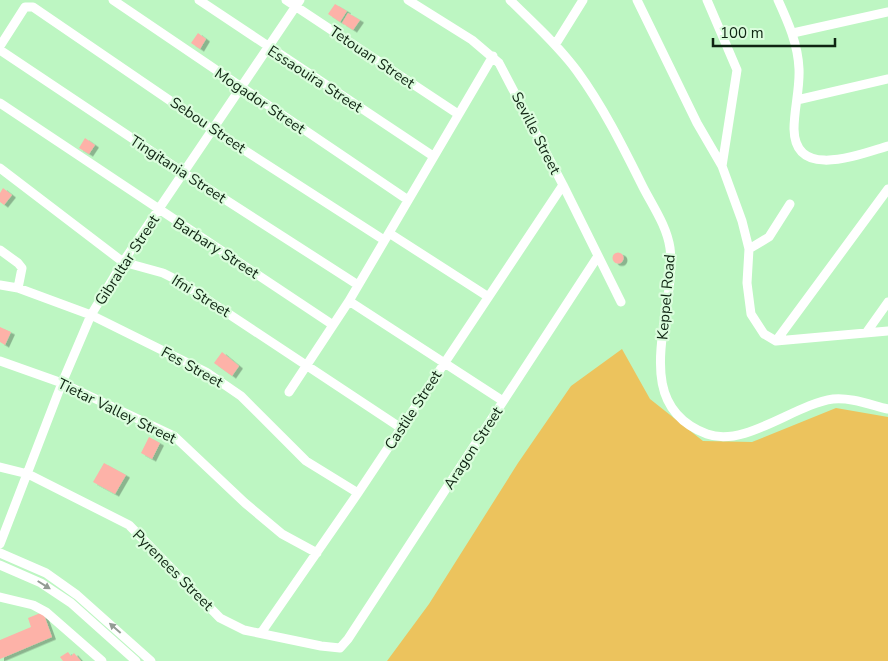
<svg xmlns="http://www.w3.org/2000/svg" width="888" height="661" viewBox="0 0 888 661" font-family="'Nunito Sans',sans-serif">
<defs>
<filter id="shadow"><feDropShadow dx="4" dy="2.5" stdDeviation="0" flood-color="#0004"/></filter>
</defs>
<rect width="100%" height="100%" fill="#bdf6c2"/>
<!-- green -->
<path fill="#ecc35d" d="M622,349l28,50 53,42 49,1 84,-34 52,9v244h-501l42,-57 89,-141 53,-77z"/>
<!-- building -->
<path fill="#fdb2a8" filter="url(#shadow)" d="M335,4l12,7 -7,11 -12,-8z
M348,13l12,7 -7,10 -11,-7z
M198,33l8,6 -6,10 -9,-6z
M85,138l10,7 -6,9 -10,-6z
M3,188l9,7 -8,10 -4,-3v-9z
M612.5 258a5.5 5.5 0 1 1 11 0a5.5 5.5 0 1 1-11 0Z
M0,327l11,5 -6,13 -5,-3z
M222,352l17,14 -7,10 -18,-13z
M149,437l11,6 -8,16 -11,-6z
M104,463l22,12 -11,19 -22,-12z
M43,612l9,25 -52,22v-19l31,-13 -3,-9z
M68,652l3,4 3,-3 7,8h-18l-3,-4z"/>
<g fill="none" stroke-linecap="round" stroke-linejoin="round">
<!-- minor -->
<path stroke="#fff" stroke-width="9" d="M113,0l295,200
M199,0l234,156
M286,0l172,114
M408,0l64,40 27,23 64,122 58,117
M510,0c23,23 48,45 67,71 27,37 47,78 67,118 10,19 23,38 26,59 8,62 -45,155 37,186 38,14 88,-30 126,-35 17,-2 38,6 55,10
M637,0l60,123 25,43 20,55 7,28 -2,34 4,31 13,20 12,7 112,-10
M707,0l30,70 -15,96
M778,0c10,22 20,44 21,69 1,20 -5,40 -5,60 1,52 66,25 94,17
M793,33l95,-21
M555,45l28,-45
M0,46l25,-39h8l180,123 171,110
M0,50l184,123 174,112
M797,100l91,-21
M0,103l333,222
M0,168l123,94 40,11 16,8 222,147
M389,233l98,63
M749,249l20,-12 21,-33
M0,250l18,13 4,5 -4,20
M0,285l18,3 73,27 115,57 35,24 65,65 52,32
M349,301l154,100
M866,333l22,-31
M776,341l112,-152
M0,361l62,22 112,53 71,67 37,31 35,19
M289,392l60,-91 144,-245
M0,467l28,7 101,51 91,93 24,12 77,16 19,2 8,-9 250,-383
M0,544l62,-161 29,-68 32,-53 177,-262
M0,553l46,20 31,22 74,66
M0,565l41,18 30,20 65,58
M0,597l33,8 13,7 56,49
M261,633l97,-140 205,-308"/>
</g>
<!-- one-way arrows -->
<defs><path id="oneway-solid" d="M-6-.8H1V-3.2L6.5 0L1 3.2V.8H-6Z" transform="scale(1.25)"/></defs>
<g fill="#939c94">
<use href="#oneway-solid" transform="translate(44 585) rotate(32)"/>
<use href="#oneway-solid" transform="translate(115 628) rotate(-139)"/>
</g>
<g text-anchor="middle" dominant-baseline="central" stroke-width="4.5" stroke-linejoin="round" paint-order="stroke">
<!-- street labels -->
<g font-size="15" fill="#0f2412" stroke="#dbfddd">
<text transform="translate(372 57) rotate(34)">Tetouan Street</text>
<text transform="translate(315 79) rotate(33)">Essaouira Street</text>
<text transform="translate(260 101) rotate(34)">Mogador Street</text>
<text transform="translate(208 125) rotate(34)">Sebou Street</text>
<text transform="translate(536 133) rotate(63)">Seville Street</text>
<text transform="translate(178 169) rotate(33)">Tingitania Street</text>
<text transform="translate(216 248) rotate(33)">Barbary Street</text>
<text transform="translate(127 260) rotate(-57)">Gibraltar Street</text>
<text transform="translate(201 296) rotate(32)">Ifni Street</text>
<text transform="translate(666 297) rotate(-85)">Keppel Road</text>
<text transform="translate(192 367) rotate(29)">Fes Street</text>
<text transform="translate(413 410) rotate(-57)">Castile Street</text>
<text transform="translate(117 411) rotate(26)">Tietar Valley Street</text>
<text transform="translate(473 448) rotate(-57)">Aragon Street</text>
<text transform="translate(173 570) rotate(45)">Pyrenees Street</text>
</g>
</g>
<!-- scale -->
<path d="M713 38v8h122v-8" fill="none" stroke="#0f2412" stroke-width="2.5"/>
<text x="720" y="38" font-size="15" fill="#0f2412" stroke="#dbfddd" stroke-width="4" paint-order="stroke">100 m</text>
</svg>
